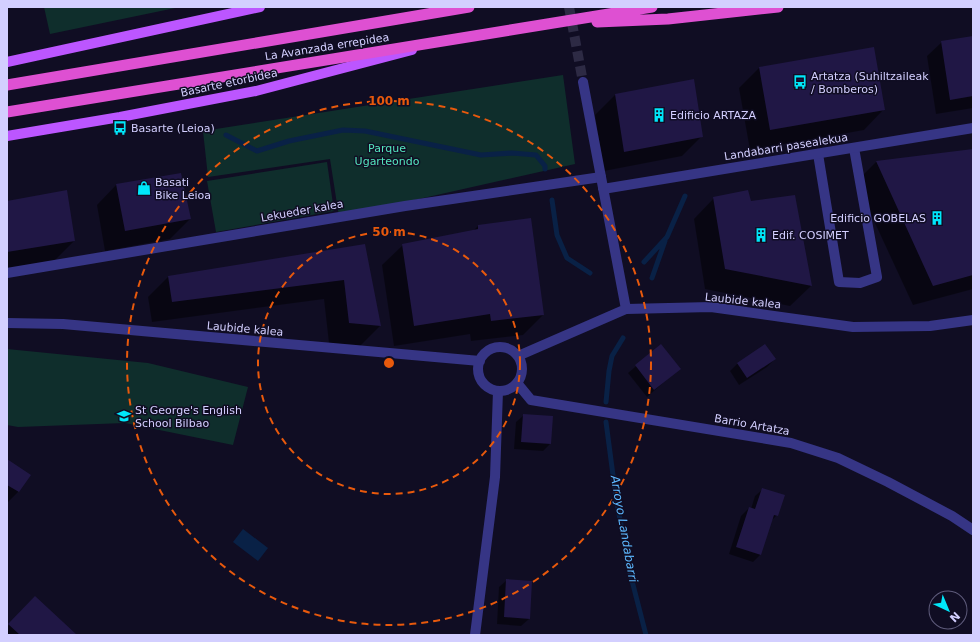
<svg xmlns="http://www.w3.org/2000/svg" width="980" height="642" viewBox="0 0 980 642" font-family="'DejaVu Sans',sans-serif">
<rect width="100%" height="100%" fill="#100d23"/>
<!-- green -->
<path fill="#0f2e2c" d="M44,7h136l-130,27z
M563,75l12,89 -236,53 -9,-58 -122,18 -5,-46z
M327,162l7,49 -118,21 -9,-51z
M7,349l141,14 100,24 -15,58 -108,-22 -107,4 -11,-2z"/>
<!-- water -->
<path fill="#092146" d="M243,529l25,19 -10,13 -25,-19z"/>
<!-- shadow -->
<path fill="#0007" d="M973,37v71l-37,6 -9,-58 15,-14z
M873,48l11,61 -20,21 -114,20 -11,-62 20,-20z
M615,95l87,41 -20,20 -78,15 -9,-56z
M973,150v139l-60,16 -57,-123 20,-20z
M117,184l73,35 -20,20 -65,12 -8,-46z
M714,198l36,4 61,84 -21,20 -85,-17 -11,-70z
M7,202l67,39 -20,20 -47,8z
M478,226l65,89 -20,20 -52,6 -1,-7 -76,12 -12,-81 21,-20 70,-14z
M364,245l16,81 -20,20 -31,-3 -5,-44 -172,23 -4,-25 20,-20z
M661,345l19,23 -33,29 -19,-24z
M775,359l-8,8 -28,18 -9,-14 7,-7z
M524,415l26,29 -7,7 -29,-2 2,-27z
M7,460l22,15 -11,17 -11,11z
M763,489l14,26 -6,6 -11,34 -7,7 -24,-8 12,-38 8,-8 2,1 4,-13z
M507,580l22,39 -8,7 -24,-2 2,-37z
M23,609l52,26h-68v-8z"/>
<g fill="none" stroke-linecap="round" stroke-linejoin="round">
<!-- stream -->
<path stroke="#092146" stroke-width="5" d="M226,135l31,16 32,-10 54,-11 22,1 116,24 31,-2 24,2 9,11v3
M552,200l5,35 10,23 23,15
M644,262l23,-25 18,-41
M652,278l13,-37
M606,402l3,-31 3,-15 11,-18
M606,422l10,76 14,75 16,62"/>
</g>
<!-- building -->
<path fill="#201745" d="M973,36v60l-23,4 -9,-59z
M874,47l11,63 -115,20 -11,-63z
M694,79l9,58 -79,15 -9,-58z
M973,149v126l-40,11 -57,-125z
M181,173l10,46 -66,12 -9,-47z
M67,190l8,51 -68,11v-51z
M748,190l3,11 44,-6 17,91 -87,-17 -12,-72z
M531,218l13,97 -53,6 -1,-7 -76,12 -12,-82 76,-15v-4z
M365,244l16,82 -32,-3 -5,-43 -172,22 -4,-26z
M661,344l20,25 -27,21 -19,-25z
M765,344l11,15 -29,19 -10,-15z
M523,414l30,2 -2,28 -30,-2z
M7,459l24,16 -12,17 -12,-7z
M762,488l23,7 -7,21 -4,-1 -13,40 -25,-8 13,-40 6,2z
M506,579l26,2 -2,38 -26,-2z
M35,596l42,39h-57l-12,-11z"/>
<g fill="none" stroke-linecap="round" stroke-linejoin="round">
<!-- minor-tunnel -->
<path stroke="#2d2a44" stroke-width="10" stroke-dasharray="10 5" stroke-linecap="butt" d="M569,7l14,75"/>
<!-- service -->
<path stroke="#363585" stroke-width="10" d="M818,154l21,128 21,1 17,-6 -23,-129"/>
<!-- pedestrian -->
<path stroke="#363585" stroke-width="10" d="M7,273l398,-67 196,-29"/>
<!-- minor -->
<path stroke="#363585" stroke-width="10" d="M583,82l43,227
M603,189l370,-61
M7,323l56,1 417,37
M478 369a22 22 0 1 1 44 0a22 22 0 1 1-44 0Z
M518,356l108,-47 85,-2 142,20 77,-1 43,-6
M517,383l14,17 260,43 47,15 50,24 64,34 21,14
M475,635l20,-158 3,-86"/>
<!-- primary -->
<path stroke="#bc56ff" stroke-width="10" d="M7,62l253,-55
M7,136l113,-19 136,-26 156,-41"/>
<!-- trunk -->
<path stroke="#de50d2" stroke-width="11" d="M597,22l71,-3 110,-12
M7,85l462,-78
M7,112l645,-105"/>
</g>
<!-- distance rings -->
<g fill="none" stroke="#e8590c" stroke-width="2" stroke-dasharray="7 5">
<circle cx="389" cy="363" r="131"/>
<circle cx="389" cy="363" r="262"/>
</g>
<!-- icons -->
<defs>
<symbol id="bus-bare" viewBox="-9 -9 18 18"><path d="M-5-6H5V4H4V6H2V4H-2V6H-4V4H-5ZM-3.5-4V0h7V-4ZM-3.5 1.2v1.5H-2V1.2ZM2 1.2v1.5H3.5V1.2Z" fill="#00e7fa" stroke="#100d23" stroke-width="2.5" paint-order="stroke"/></symbol>
<symbol id="building-bare" viewBox="-9 -9 18 18"><path d="M-4-6H4V6H1V3H-1V6H-4ZM-2.5-4.3h1.7v1.8h-1.7ZM.8-4.3h1.7v1.8H.8ZM-2.5-1h1.7V.8h-1.7ZM.8-1h1.7V.8H.8Z" fill="#00e7fa" stroke="#100d23" stroke-width="2.5" paint-order="stroke"/></symbol>
<symbol id="shop-bare" viewBox="-9 -9 18 18"><path d="M-5-2.5h2.3a2.7 3.5 0 0 1 5.4 0H5L5.5 6h-11ZM-1.5-2.5h3a1.5 2.3 0 0 0-3 0Z" fill="#00e7fa" stroke="#100d23" stroke-width="2.5" paint-order="stroke"/></symbol>
<symbol id="school-bare" viewBox="-9 -9 18 18"><path d="M0-5L7-2L0 1L-7-2ZM-4 1L0 2.5L4 1V4Q0 6-4 4Z" fill="#00e7fa" stroke="#100d23" stroke-width="2.5" paint-order="stroke"/></symbol>
</defs>
<g fill-rule="evenodd">
<use href="#bus-bare" x="790" y="72" width="20" height="20"/>
<use href="#building-bare" x="649" y="105" width="20" height="20"/>
<use href="#bus-bare" x="110" y="118" width="20" height="20"/>
<use href="#shop-bare" x="134" y="178" width="20" height="20"/>
<use href="#building-bare" x="927" y="208" width="20" height="20"/>
<use href="#building-bare" x="751" y="225" width="20" height="20"/>
<use href="#school-bare" x="114" y="406" width="20" height="20"/>
</g>
<g text-anchor="middle" dominant-baseline="central" stroke-width="3" stroke-linejoin="round" paint-order="stroke">
<!-- street labels -->
<g font-size="11" fill="#d3cfff" stroke="#100d23">
<text transform="translate(327 47) rotate(-9)">La Avanzada errepidea</text>
<text transform="translate(229 83) rotate(-12)">Basarte etorbidea</text>
<text transform="translate(786 147) rotate(-9)">Landabarri pasealekua</text>
<text transform="translate(302 211) rotate(-10)">Lekueder kalea</text>
<text transform="translate(743 301) rotate(6)">Laubide kalea</text>
<text transform="translate(245 329) rotate(5)">Laubide kalea</text>
<text transform="translate(752 425) rotate(10)">Barrio Artatza</text>
</g>
<!-- poi labels -->
<g font-size="11" fill="#d3cfff" stroke="#100d23" text-anchor="start">
<text x="811" y="76">Artatza (Suhiltzaileak<tspan x="811" dy="13">/ Bomberos)</tspan></text>
<text x="670" y="115">Edificio ARTAZA</text>
<text x="131" y="128">Basarte (Leioa)</text>
<text x="155" y="182">Basati<tspan x="155" dy="13">Bike Leioa</tspan></text>
<text x="926" y="218" text-anchor="end">Edificio GOBELAS</text>
<text x="772" y="235">Edif. COSIMET</text>
<text x="135" y="410">St George's English<tspan x="135" dy="13">School Bilbao</tspan></text>
</g>
<!-- park labels -->
<g font-size="11" fill="#54e6be" stroke="#100d23">
<text x="387" y="148">Parque<tspan x="387" dy="13">Ugarteondo</tspan></text>
</g>
<!-- water labels -->
<g font-size="12" font-style="italic" fill="#5db8ff" stroke="#100d23">
<text transform="translate(624 529) rotate(80)">Arroyo Landabarri</text>
</g>
</g>
<circle cx="389" cy="363" r="6" fill="#e8590c" stroke="#100d23" stroke-width="2"/>
<g font-size="12" text-anchor="middle" font-weight="bold" fill="#e8590c" stroke="#100d23" stroke-width="3" stroke-linejoin="round" paint-order="stroke">
<text x="389" y="105">100 m</text>
<text x="389" y="236">50 m</text>
</g>
<!-- border -->
<rect width="980" height="642" fill="none" stroke="#d3cfff" stroke-width="16"/>
<!-- north arrow -->
<g transform="translate(948 610) rotate(136)"><circle r="19" fill="#100d23" stroke="#5e5b7b"/>
<path d="M0-3L7 15L0 10L-7 15Z" fill="#00e7fa"/>
<text y="-6" font-size="11" font-weight="bold" text-anchor="middle" fill="#d3cfff">N</text>
</g>
</svg>
